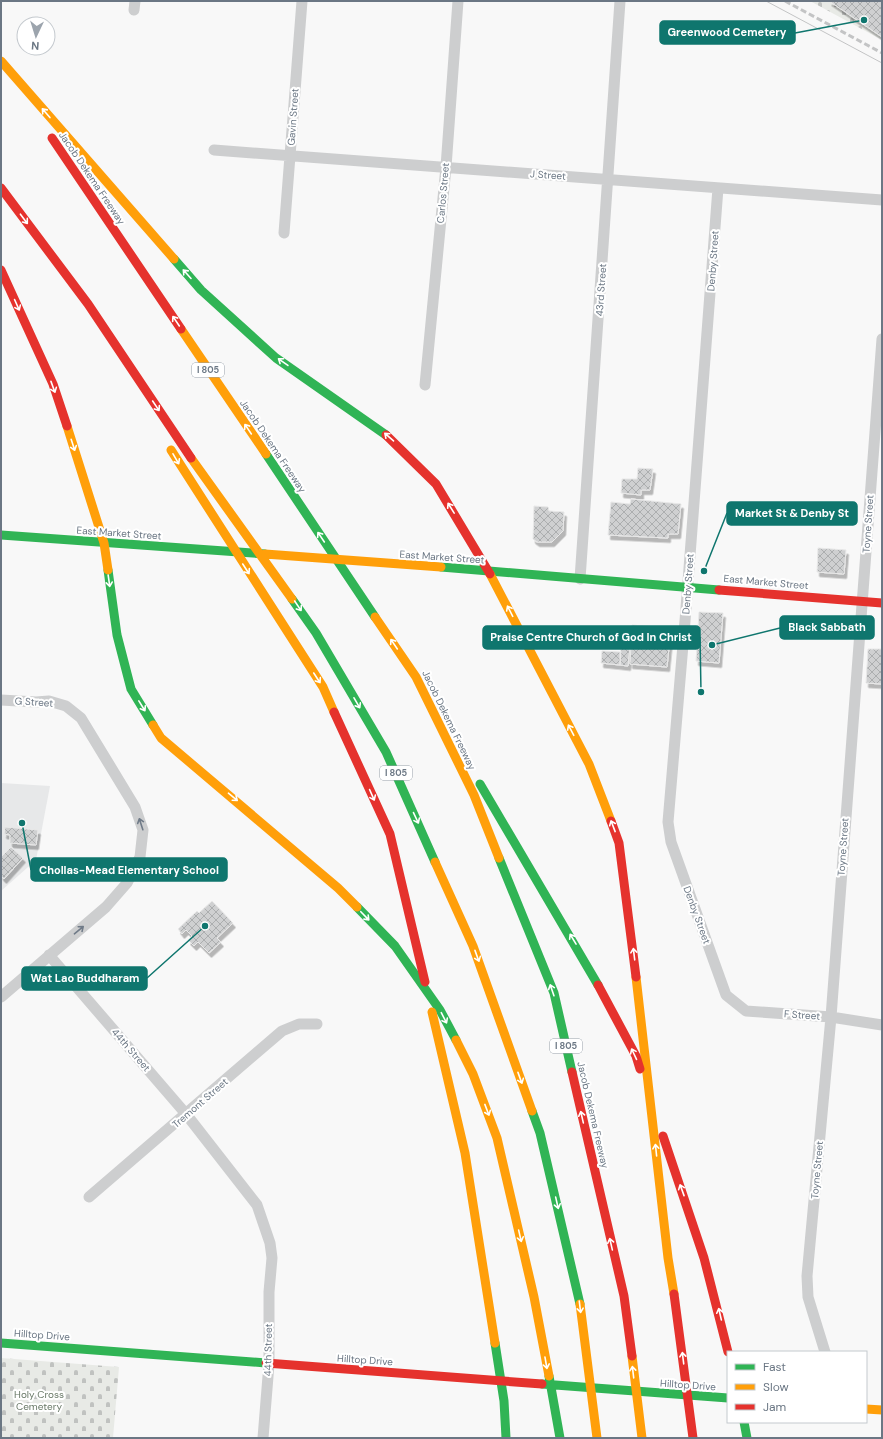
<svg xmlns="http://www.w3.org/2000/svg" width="883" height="1439" viewBox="0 0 883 1439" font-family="'DM Sans',sans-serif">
<defs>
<pattern id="cemetery-stones" width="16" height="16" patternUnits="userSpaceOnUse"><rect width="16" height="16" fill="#e8eae6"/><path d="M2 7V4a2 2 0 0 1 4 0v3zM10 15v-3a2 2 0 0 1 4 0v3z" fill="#c0c2c0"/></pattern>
<pattern id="building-cross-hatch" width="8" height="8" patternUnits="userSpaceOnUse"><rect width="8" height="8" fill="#cfd0d1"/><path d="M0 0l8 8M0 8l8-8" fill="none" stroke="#acaeaf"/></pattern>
<filter id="shadow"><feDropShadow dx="2.5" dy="4.5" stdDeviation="0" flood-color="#0004"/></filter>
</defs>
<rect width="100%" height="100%" fill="#f8f8f8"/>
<!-- built -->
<path fill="#e7e8e9" d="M1,783l49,3 -14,74 -35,31z"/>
<!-- cemetery -->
<path fill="url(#cemetery-stones)" d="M810,1h72v39z
M1,1358l118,9 -6,71h-112z"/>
<!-- building -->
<path fill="url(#building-cross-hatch)" stroke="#e8e8e8" filter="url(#shadow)" d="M829,1h53v36z
M638,468l15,1 -3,21h-9v5l-20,-2 1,-14h15z
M631,499l50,5 -3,30h-10v4l-60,-3 3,-33 19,2z
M534,506l14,1 1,4 15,1 -1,19 -11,11h-15l-4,-3z
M818,548l28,2 -2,24 -27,-2z
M699,612l24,1 -4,50 -23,-2z
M632,625l39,3 -4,39 -37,-3z
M622,634h9l-3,32 -8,-1z
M868,649h14v35l-16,-1z
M602,651l18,1v13l-19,-2z
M5,827l33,3 -2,15 -26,-2v-8l-6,-1z
M11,847l12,11 -19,21 -3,-3v-19z
M212,901l21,22 -16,15 4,4 -12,11 -11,-11 -4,4 -6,-6 4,-4 -6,-6 -4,4 -4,-5 19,-18 2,2z"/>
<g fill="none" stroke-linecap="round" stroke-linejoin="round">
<!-- street -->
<path stroke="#cdcecf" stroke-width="11" d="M134,10l1,-9
M214,150l668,50
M718,188l-33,433 -17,201 3,20 55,153 20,16 85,6 51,8
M284,233l18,-232
M425,385l21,-218 12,-166
M580,579l40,-578
M1,700l35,2 13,-1 17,5 15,12 54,89 8,23 -3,27 -13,26 -21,24 -105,90
M49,955l137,159 71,91 13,38 2,15 -3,34v72l-6,74
M89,1197l193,-166 17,-7h18
M825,1352l-17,-55 -1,-21 24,-259 51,-678"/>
<!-- fast -->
<path stroke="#30b455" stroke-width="9" d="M174,259l27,31 75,68 110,77
M266,454l109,163
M1,535l264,19
M441,567l278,23
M108,570l9,65 14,54 22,36
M292,599l24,34 70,119 49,110
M480,784l118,201
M499,858l55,135 18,79
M357,907l38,39 45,64 16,30
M532,1111l8,22 40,171
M1,1343l265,20
M495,1343l9,58 2,37
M549,1376l11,62
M542,1384l186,14
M744,1422l3,16"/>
<!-- slow -->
<path stroke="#ff9f0a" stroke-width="9" d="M1,61l173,198
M181,329l85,125
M67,426l37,117 4,27
M171,450l152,237 11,25
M191,458l101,141
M265,554l176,13
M490,574l99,190 22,57
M375,617l41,60 58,118 25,63
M153,725l8,13 177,150 19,19
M435,862l38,84 59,165
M636,977l32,281 6,36
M432,1012l33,141 30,190
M456,1040l17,34 24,64 37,159 15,79
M580,1304l17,134
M632,1356l10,82
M866,1409l16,1"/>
<!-- jam -->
<path stroke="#e5322d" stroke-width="9" d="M52,138l129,191
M1,188l87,116 103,154
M1,270l52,114 14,42
M386,435l50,49 54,90
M719,590l163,13
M334,712l56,122 35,148
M611,821l8,22 17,134
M598,985l38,71 4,13
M572,1072l52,224 8,60
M663,1136l41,122 24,94
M674,1294l19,144
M266,1363l276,21"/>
<!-- tram -->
<path stroke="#c3c4c5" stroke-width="1" d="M766,1l116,62"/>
<!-- rail -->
<path stroke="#c3c4c5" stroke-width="3" stroke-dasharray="6 3" stroke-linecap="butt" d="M785,1l97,52"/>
</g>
<!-- one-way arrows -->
<defs><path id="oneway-shaft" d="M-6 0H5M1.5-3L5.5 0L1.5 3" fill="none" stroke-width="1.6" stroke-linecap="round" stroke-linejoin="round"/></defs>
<g stroke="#fff">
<use href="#oneway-shaft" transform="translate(46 113) rotate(-131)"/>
<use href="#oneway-shaft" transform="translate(24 219) rotate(53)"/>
<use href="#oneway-shaft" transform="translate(187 274) rotate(-132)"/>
<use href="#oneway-shaft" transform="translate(17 305) rotate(66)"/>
<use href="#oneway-shaft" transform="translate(176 321) rotate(-124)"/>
<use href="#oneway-shaft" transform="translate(283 362) rotate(-145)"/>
<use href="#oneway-shaft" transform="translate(53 387) rotate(70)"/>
<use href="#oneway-shaft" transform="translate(156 406) rotate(56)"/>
<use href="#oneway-shaft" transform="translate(248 429) rotate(-124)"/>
<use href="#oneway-shaft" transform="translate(389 437) rotate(-139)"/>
<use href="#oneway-shaft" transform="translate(73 445) rotate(72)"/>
<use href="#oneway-shaft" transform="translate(176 459) rotate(60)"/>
<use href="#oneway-shaft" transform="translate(451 508) rotate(-122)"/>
<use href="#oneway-shaft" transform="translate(321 537) rotate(-124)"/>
<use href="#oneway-shaft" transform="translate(246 569) rotate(57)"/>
<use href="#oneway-shaft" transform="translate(109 581) rotate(82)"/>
<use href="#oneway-shaft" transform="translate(298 606) rotate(56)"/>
<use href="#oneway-shaft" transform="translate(510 611) rotate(-117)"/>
<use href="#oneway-shaft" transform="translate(394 644) rotate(-124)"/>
<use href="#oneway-shaft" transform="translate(317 678) rotate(57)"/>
<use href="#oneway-shaft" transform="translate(357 703) rotate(60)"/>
<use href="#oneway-shaft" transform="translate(142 706) rotate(58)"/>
<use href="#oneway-shaft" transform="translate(571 730) rotate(-118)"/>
<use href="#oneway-shaft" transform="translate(372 795) rotate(66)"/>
<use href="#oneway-shaft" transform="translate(233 797) rotate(40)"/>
<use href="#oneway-shaft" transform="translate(416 818) rotate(65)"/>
<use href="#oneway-shaft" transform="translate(613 826) rotate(-111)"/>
<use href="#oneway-shaft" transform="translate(365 916) rotate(46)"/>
<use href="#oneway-shaft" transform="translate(573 939) rotate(-121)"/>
<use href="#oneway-shaft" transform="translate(634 954) rotate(-97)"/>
<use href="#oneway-shaft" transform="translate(477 956) rotate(70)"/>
<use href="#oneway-shaft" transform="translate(552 990) rotate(-109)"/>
<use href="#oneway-shaft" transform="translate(444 1018) rotate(63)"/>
<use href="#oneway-shaft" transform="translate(634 1054) rotate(-115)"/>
<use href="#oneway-shaft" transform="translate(520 1078) rotate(70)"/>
<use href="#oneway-shaft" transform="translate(487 1110) rotate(69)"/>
<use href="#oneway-shaft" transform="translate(582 1117) rotate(-103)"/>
<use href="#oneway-shaft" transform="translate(656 1150) rotate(-96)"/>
<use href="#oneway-shaft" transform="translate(682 1190) rotate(-110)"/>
<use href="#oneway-shaft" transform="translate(557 1203) rotate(77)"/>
<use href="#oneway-shaft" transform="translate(520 1236) rotate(77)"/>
<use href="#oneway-shaft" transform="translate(611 1244) rotate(-103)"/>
<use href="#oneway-shaft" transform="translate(580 1307) rotate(83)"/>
<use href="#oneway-shaft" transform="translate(720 1314) rotate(-103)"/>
<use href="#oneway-shaft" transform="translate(683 1358) rotate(-97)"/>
<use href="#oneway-shaft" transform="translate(546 1363) rotate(80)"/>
<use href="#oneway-shaft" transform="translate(633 1372) rotate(-97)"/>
</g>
<g stroke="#707b88">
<use href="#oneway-shaft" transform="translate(141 824) rotate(-108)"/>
<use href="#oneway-shaft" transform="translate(79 930) rotate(-40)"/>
</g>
<g text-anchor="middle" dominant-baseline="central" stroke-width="4" stroke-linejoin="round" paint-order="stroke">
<!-- shield labels -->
<g fill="#fff" stroke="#97a0a9" stroke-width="1">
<rect x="192" y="363" width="32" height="14" rx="3"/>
<rect x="380" y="766" width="32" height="14" rx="3"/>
<rect x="550" y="1039" width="32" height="14" rx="3"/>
</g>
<g font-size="9" font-weight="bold" fill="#6b7784">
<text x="208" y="370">I 805</text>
<text x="396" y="773">I 805</text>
<text x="566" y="1046">I 805</text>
</g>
<!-- street labels -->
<g font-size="10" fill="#6b7784" stroke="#fff">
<text transform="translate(293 117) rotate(-86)">Gavin Street</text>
<text transform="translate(548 175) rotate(4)">J Street</text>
<text transform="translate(92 178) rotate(56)">Jacob Dekema Freeway</text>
<text transform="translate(443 193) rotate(-85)">Carlos Street</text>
<text transform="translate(713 261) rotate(-86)">Denby Street</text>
<text transform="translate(601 290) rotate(-86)">43rd Street</text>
<text transform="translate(273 446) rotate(56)">Jacob Dekema Freeway</text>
<text transform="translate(868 524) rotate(-86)">Toyne Street</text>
<text transform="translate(119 533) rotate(4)">East Market Street</text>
<text transform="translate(442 557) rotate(4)">East Market Street</text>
<text transform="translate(766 582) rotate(5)">East Market Street</text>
<text transform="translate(688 584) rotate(-86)">Denby Street</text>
<text transform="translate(34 702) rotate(4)">G Street</text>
<text transform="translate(449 720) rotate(64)">Jacob Dekema Freeway</text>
<text transform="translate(843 847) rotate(-86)">Toyne Street</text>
<text transform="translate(697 915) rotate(70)">Denby Street</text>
<text transform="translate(802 1015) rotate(4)">F Street</text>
<text transform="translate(131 1050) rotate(49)">44th Street</text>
<text transform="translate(200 1103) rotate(-41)">Tremont Street</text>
<text transform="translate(593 1115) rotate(77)">Jacob Dekema Freeway</text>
<text transform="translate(817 1170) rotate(-85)">Toyne Street</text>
<text transform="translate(42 1335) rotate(4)">Hilltop Drive</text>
<text transform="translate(268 1350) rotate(-89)">44th Street</text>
<text transform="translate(365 1360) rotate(4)">Hilltop Drive</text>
<text transform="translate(688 1385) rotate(4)">Hilltop Drive</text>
</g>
<!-- park labels -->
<g font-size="10" fill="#677765" stroke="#fff">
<text x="39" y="1394">Holy Cross<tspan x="39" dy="12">Cemetery</tspan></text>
</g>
</g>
<!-- callouts -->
<path fill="none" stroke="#0f766e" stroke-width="1.5" d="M864 20L795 33M704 571L727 513M712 645L780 628M701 692L700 637M22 823L31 870M205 926L147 978"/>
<g fill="#0f766e" stroke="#fff" stroke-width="1.5">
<circle cx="864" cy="20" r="4"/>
<circle cx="704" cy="571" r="4"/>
<circle cx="712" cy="645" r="4"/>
<circle cx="701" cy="692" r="4"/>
<circle cx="22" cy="823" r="4"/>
<circle cx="205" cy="926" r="4"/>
</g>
<g fill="#0f766e" stroke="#0f766e" stroke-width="1.5">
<rect x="660" y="21" width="135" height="23" rx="4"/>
<rect x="727" y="502" width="130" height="23" rx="4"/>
<rect x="780" y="616" width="94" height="23" rx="4"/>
<rect x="483" y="626" width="217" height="23" rx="4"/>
<rect x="31" y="858" width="196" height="23" rx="4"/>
<rect x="22" y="967" width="125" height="23" rx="4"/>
</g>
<g font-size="11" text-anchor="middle" font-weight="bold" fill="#fff">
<text x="727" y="36">Greenwood Cemetery</text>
<text x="792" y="517">Market St &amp; Denby St</text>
<text x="827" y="631">Black Sabbath</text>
<text x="591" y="641">Praise Centre Church of God In Christ</text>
<text x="129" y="874">Chollas-Mead Elementary School</text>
<text x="85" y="982">Wat Lao Buddharam</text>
</g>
<!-- border -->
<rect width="883" height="1439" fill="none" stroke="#6b7784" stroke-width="4"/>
<!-- legend -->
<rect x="727" y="1351" width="140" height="72" fill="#ffffff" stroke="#c4c9ce"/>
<rect x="735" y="1364" width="20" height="6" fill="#30b455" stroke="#c4c9ce"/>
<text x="763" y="1371" font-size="12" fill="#6b7784">Fast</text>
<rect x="735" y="1384" width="20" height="6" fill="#ff9f0a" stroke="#c4c9ce"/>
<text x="763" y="1391" font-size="12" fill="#6b7784">Slow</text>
<rect x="735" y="1404" width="20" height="6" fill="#e5322d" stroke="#c4c9ce"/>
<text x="763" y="1411" font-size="12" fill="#6b7784">Jam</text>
<!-- north arrow -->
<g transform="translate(36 36) rotate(184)"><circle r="19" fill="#ffffff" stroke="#c4c9ce"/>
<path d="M0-3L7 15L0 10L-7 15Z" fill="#9ca4ad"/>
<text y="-6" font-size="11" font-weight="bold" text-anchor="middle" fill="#6b7784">N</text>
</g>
</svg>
